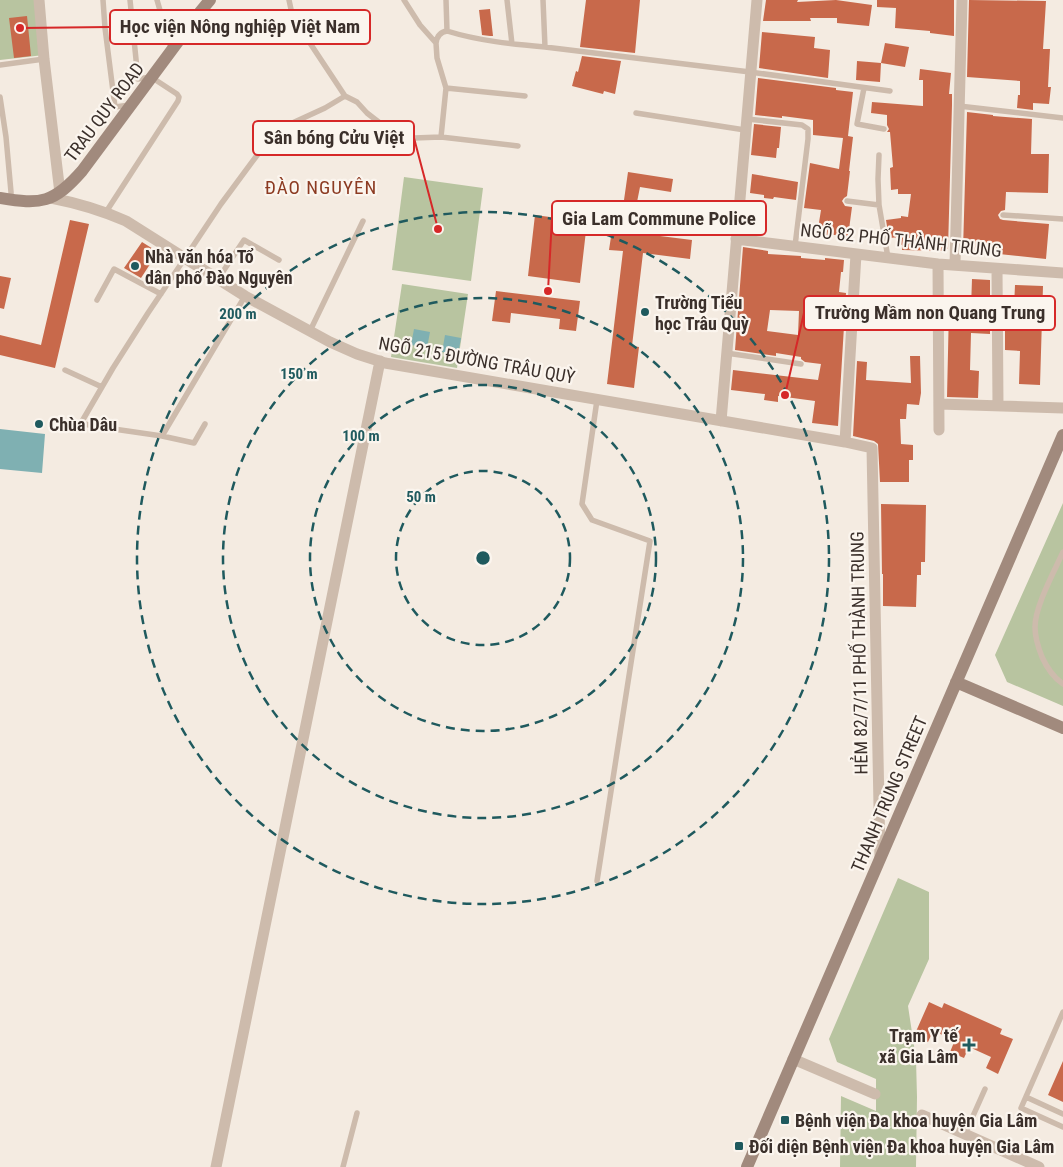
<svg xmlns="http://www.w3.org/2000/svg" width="1063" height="1167" viewBox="0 0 1063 1167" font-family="'Roboto Condensed',sans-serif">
<rect width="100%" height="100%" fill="#f4ebe1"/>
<!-- green -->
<path fill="#b8c4a0" d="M0,0h38l6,55 -44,5z
M404,177l79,11 -12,93 -79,-11z
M402,284l66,10 -11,74 -66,-11z
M1063,503v203l-56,-24 -12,-27z
M898,878l31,14v67l-21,47 8,53 1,38 -1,70h-76l1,-71 35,15v-32l-39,-17 -8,-23z"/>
<!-- water -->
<path fill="#7fb0b2" d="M414,329l16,3 -3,16 -16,-3z
M445,335l16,3 -3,17 -16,-3z
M0,429l45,5 -3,39 -42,-4z"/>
<!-- building -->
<path fill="#c8694b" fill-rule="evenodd" d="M586,0h54l-5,53 -55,-6z
M766,0h32l-1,2 39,-2 36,5 -3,21 -32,-3v-5h-27l1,3h-48z
M877,0h77v36l-24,-3v-2l-35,-3 1,-20 -19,-1z
M969,0l77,1 -3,48h7l-2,38h3l-2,17 -16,-1v7l-16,-2 1,-13h2v-14l-53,-4z
M490,9l3,27h-3l-8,-1 -3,-25z
M27,16l4,40 -17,2 -5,-40z
M762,32l53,5 -1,11 16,2 -2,28 -69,-10z
M885,43l24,4 -4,20 -24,-4z
M582,56l39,5 -6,33 -11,-3 -1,3 -31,-8 4,-15 2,1z
M857,61l24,2 -1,19 -24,-2z
M920,69l31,4 -2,21h3v11l-4,144h-2v2l-44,-1v-5l-2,-1v-7l-11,1 -3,-18 15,-2v-2l7,1 3,-23h-13v-5l-7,1 -1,-22 3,-1 -3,-35h-3l2,-3 -2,-4v-10l-16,-2 1,-11 51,4v-26h-4z
M758,78l78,10v2l17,2 -5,44 5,1 -4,34h1l-3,25 -3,2 -2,3 3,5 7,1 -4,30 -20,-3v2l-11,-1 4,-25 -17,-2 6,-45 29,6 4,-31 -30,-3v-15l-31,-4v2l-27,-3z
M967,112l26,3v1l39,3 -1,35h18l-1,39 -42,-1 -1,18 -4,1 -3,4 2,4 3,1 46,4 -3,35 -47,-5v-2l-36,-2z
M754,124l27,3 -2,21h-2l-1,10 -25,-3z
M628,172l45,7 -2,13 -31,-5 -3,15 -13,-2z
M752,174l46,8 -2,18 -22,-3 -1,2 -9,-1v-3l-14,-2z
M535,215l52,7 -7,61 -52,-7z
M70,220l19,4 -34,144 -55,-13v-20l41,10z
M612,230l80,10 -2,19 -47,-6 -11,93 7,1 -5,41 -27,-4 16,-133 -14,-1z
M142,242l16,10 -17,26 -17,-10z
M743,247l25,4v3l33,2v2l24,2v-2l19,2 -1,12h-2l-2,20 7,1 -8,133 -26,-3 3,-22 -37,-5v6l-14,-2 1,-6 -34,-4 2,-20 85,10 3,-16 -16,-2 -4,-3v-2l-25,-4v3l-41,-6zM770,310l29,1 -1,24 -31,-4z
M0,276l11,2 -7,31 -4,-1z
M972,279l18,1v54l-19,-1 -1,37 9,1 -1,27 -31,-1 2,-89h22z
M1015,285l28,1 -3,99 -21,-1 1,-33 -15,-1v-21l16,1 1,-22h-8z
M496,291l84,10 -4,30 -17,-2 1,-10 -49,-6 -1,10 -18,-2z
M910,356h10l1,37 -2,12 -12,-1 -1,15h-6l1,25 12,1v15h-4v22h-29l-2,-38 -4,-3 -21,-5 4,-75 10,1 -1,18 45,3z
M881,504l45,1 -1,57h-4v13h-4l-1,32 -33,-1v-32h-1z
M929,1002l13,6 2,-5 58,26 -2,5 13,5 -15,35 -12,-6 5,-11 -22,-10 -5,11 -14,-6 5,-12 -22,-9 -5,11 -14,-6z
M1063,1061v41l-15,-7z"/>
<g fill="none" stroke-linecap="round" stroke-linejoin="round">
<!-- lane -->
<path stroke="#cdbbac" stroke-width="5.5" d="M103,0l2,28 10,79 15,-2
M157,0l14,48
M289,0l3,14 8,14 45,68 12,6 10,11 18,14 13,8 16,3 27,-1 77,9
M404,0l16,25 16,18 1,15 9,30 -5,49
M446,0l1,31
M507,0l5,44
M543,0l2,47
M447,31c32,10 65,13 98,16l205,25 140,19
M436,43c1,-7 4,-11 11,-12
M0,65l44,-6
M446,88l79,8
M864,88l-7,36 27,5
M0,97l6,40 5,55v8
M959,106l104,12
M636,113l109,17
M747,119l55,6 6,4v10l-13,107
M879,155l-1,24 1,26 9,53
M847,201l32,4
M106,212l72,-111 1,-4 -2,-3 -26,-17 -13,2 -8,-79
M1003,215l60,4
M218,279l26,-39 35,20
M97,300l17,-31 47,25
M310,331l53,-110
M726,353l75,11
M65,370l37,17
M205,424l-11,19 -32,-7 -69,-10 -12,-3 32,-55 35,-55 37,-55 36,-54 37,-50 14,-17 16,-12 37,-17 20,-12
M162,436l83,-140
M1063,552c-9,20 -28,54 -28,75 0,11 3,20 7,30 5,11 11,20 21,27
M597,881l53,-340 -58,-21 -10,-16 15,-104
M1063,1012l-42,96 42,19
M1026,1097l37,17
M965,1134l20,-45
M343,1167l14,-54"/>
<!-- street -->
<path stroke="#cdbbac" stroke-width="11" d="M39,0l5,59 16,134
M51,198c26,5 50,12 75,23l119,75 85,46 27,12 28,9 460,79 27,6 8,410
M736,239l202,25 125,9
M938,264l1,166
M955,265l7,-265
M997,269l1,137
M939,404l124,4
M721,421l36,-421
M845,442l11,-188
M793,1059l82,35
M922,1115l117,52
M216,1167l164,-806"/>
<!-- secondary -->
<path stroke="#a18a7d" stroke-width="12" d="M0,198c41,7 54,5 82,-27l118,-159 10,-12
M956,682l107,46
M747,1167l316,-732"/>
</g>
<!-- distance rings -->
<g fill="none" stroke="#1f5a5e" stroke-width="2.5" stroke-dasharray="9 6">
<circle cx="483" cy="558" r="87"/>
<circle cx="483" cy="558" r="173"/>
<circle cx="483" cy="558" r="260"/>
<circle cx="483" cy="558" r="346"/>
</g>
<!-- markers -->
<g fill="#1f5a5e" stroke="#fbf5ee" stroke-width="2">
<circle cx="135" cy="266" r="5"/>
<circle cx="645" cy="312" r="5"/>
<circle cx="39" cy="424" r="5"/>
<path d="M966.5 1037.5h5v5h5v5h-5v5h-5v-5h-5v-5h5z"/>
<rect x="780" y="1115" width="10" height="10" rx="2.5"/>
<rect x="734" y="1141" width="10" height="10" rx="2.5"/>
</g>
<g text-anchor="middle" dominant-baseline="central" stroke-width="4.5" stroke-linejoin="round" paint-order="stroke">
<!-- street labels -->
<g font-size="18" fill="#3b302b" stroke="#fbf5ee">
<text transform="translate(104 112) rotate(-53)">TRAU QUY ROAD</text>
<text transform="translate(901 240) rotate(6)">NGÕ 82 PHỐ THÀNH TRUNG</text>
<text transform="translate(477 360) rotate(10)">NGÕ 215 ĐƯỜNG TRÂU QUỲ</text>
<text transform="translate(859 653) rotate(-91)">HẺM 82/7/11 PHỐ THÀNH TRUNG</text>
<text transform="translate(889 794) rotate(-67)">THANH TRUNG STREET</text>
</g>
<!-- poi labels -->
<g font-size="18" font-weight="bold" fill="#3b302b" stroke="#fbf5ee" text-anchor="start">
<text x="145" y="256">Nhà văn hóa Tổ<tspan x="145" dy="21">dân phố Đào Nguyên</tspan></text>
<text x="655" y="302">Trường Tiểu<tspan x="655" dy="21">học Trâu Quỳ</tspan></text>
<text x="49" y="424">Chùa Dâu</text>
<text x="958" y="1035" text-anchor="end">Trạm Y tế<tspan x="958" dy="21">xã Gia Lâm</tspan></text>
<text x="795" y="1120">Bệnh viện Đa khoa huyện Gia Lâm</text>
<text x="749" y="1146">Đối diện Bệnh viện Đa khoa huyện Gia Lâm</text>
</g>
<!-- neighbourhood labels -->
<g font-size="19" letter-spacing="1" fill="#8c3b22" stroke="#fbf5ee">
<text x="321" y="187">ĐÀO NGUYÊN</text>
</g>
</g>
<circle cx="483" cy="558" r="8" fill="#1f5a5e" stroke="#fbf5ee" stroke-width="2.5"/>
<g font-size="15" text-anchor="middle" font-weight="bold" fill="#1f5a5e" stroke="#fbf5ee" stroke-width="4.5" stroke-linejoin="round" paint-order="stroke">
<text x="238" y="319">200 m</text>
<text x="299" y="379">150 m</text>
<text x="361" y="441">100 m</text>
<text x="421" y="502">50 m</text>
</g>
<!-- callouts -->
<path fill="none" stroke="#d62828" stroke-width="2" d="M20 28L110 27M438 229L414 138M548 291L552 218M785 395L804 313"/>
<g fill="#d62828" stroke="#fbf5ee" stroke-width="2">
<circle cx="20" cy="28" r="5"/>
<circle cx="438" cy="229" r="5"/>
<circle cx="548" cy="291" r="5"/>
<circle cx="785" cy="395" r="5"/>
</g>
<g fill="#fbf5ee" stroke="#d62828" stroke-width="2">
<rect x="110" y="10" width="260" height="34" rx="5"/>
<rect x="253" y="121" width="161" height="34" rx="5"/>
<rect x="552" y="201" width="214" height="34" rx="5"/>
<rect x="804" y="296" width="251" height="34" rx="5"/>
</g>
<g font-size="19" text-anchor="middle" font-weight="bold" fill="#3b302b">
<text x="240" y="33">Học viện Nông nghiệp Việt Nam</text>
<text x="334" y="144">Sân bóng Cửu Việt</text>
<text x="659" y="225">Gia Lam Commune Police</text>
<text x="930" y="319">Trường Mầm non Quang Trung</text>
</g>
</svg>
